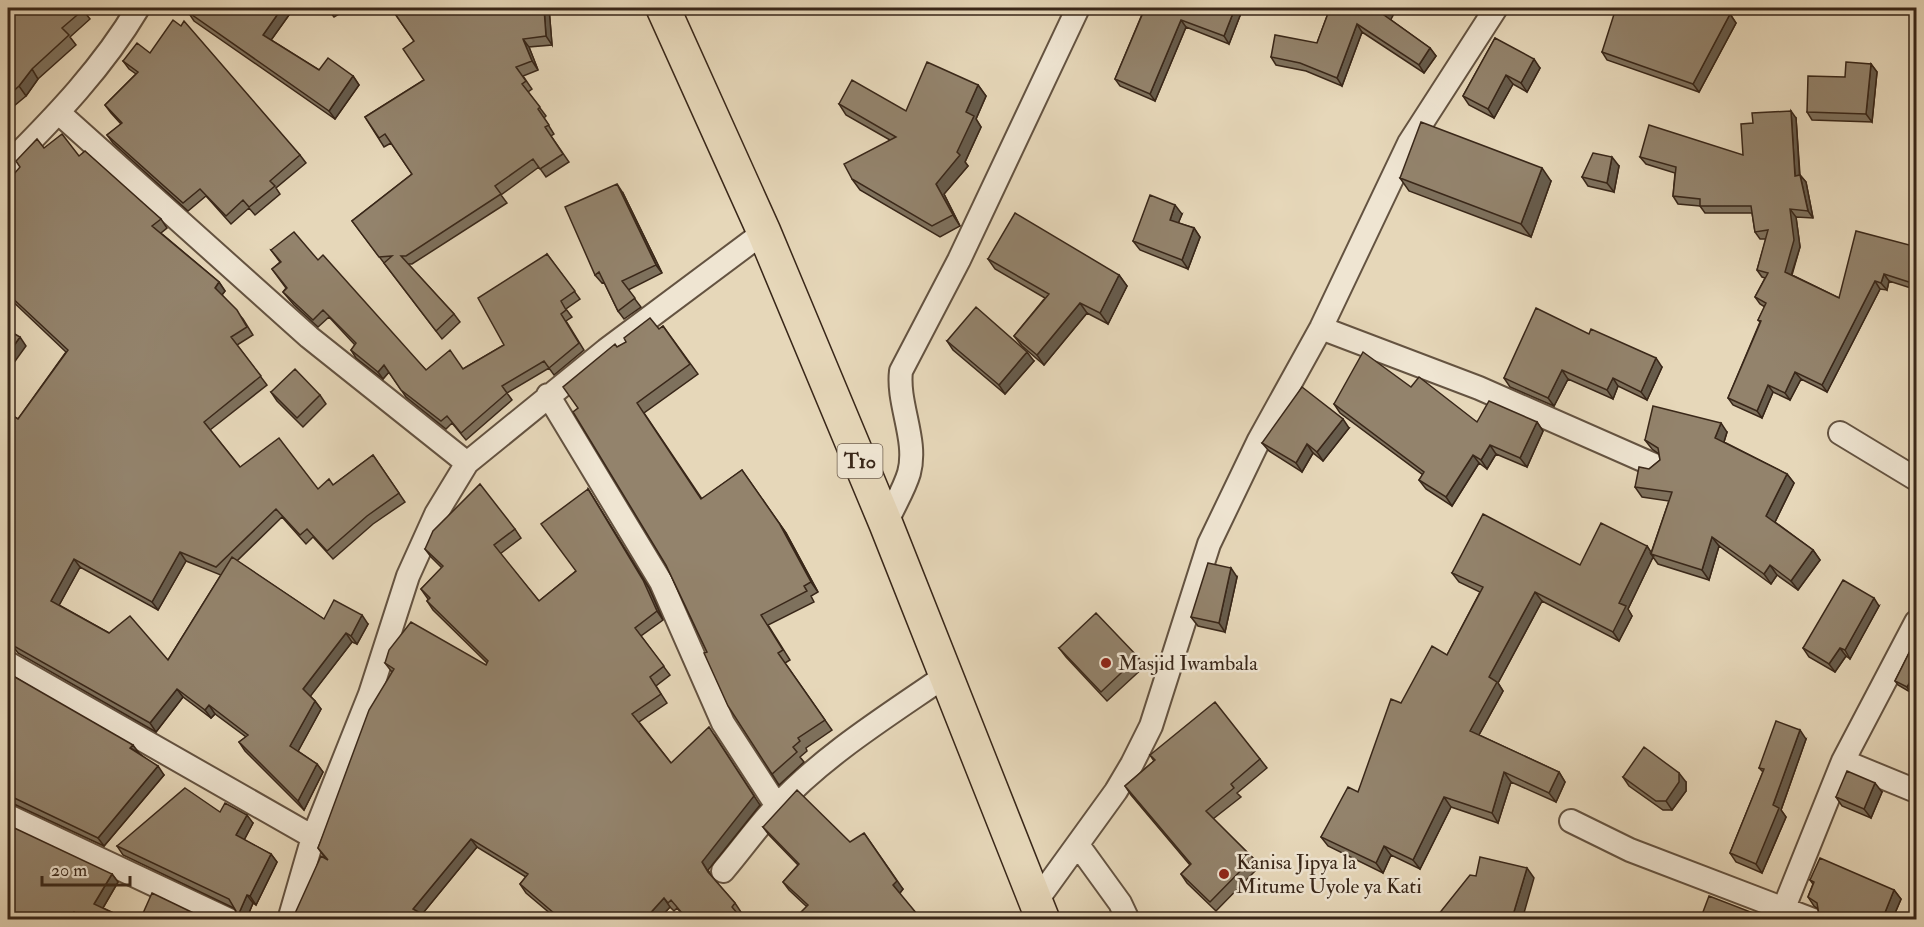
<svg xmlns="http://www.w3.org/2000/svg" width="1924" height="927" viewBox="0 0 1924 927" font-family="'IM FELL Double Pica',serif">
<rect width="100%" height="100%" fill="#e6d7b9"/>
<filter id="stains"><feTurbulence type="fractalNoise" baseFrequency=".00333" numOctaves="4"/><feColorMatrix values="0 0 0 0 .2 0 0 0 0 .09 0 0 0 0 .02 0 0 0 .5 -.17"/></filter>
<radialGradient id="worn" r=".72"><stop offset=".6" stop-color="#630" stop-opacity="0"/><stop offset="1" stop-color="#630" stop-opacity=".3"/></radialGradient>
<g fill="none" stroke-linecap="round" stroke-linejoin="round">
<defs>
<path id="street" d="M59,113l250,224 158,126
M8,164c48,-48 95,-97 130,-156
M1321,328l158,60 175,77
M548,395l113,187 62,141 54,83
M1840,433l76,46
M886,524c7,-17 18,-34 23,-51 9,-33 -12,-69 -8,-102l58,-111 119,-252
M8,663l305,174
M1843,761l73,30
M8,816l221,104
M1571,821l59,29 183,70
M1078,845l42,58 8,17
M723,871c18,-21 34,-44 53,-64 49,-53 113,-92 172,-133
M1035,903l81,-112 16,-27 19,-38 58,-182 50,-104 62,-112 88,-185 87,-135
M289,920l24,-83 57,-143 38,-118 28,-62 31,-51 139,-113 158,-118
M1779,920l64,-159 73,-139"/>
<path id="highway" d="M663,8l101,224 122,292 157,396"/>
</defs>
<!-- street casing -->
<use href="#street" stroke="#645341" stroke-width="26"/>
<!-- highway casing -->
<use href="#highway" stroke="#392719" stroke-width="36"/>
<!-- street -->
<use href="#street" stroke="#efe5d2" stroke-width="22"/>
<!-- highway -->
<use href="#highway" stroke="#e6d7b9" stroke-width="33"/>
</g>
<!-- wall -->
<path fill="#7e715d" stroke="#392719" stroke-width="1.5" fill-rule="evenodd" d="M8,8l75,2 7,9 -20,18 6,8 -38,34 -12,17 -18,15z
M190,8h104l-23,32 48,30 34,6 6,9 -24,34 -141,-98 -6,-9z
M327,8h22l-15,9z
M391,8h158l3,37 -23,2 9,23 -15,6 9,13 -4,3 18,24 -2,2 10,16 -3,2 18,26 -23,15 -7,-10 -38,28 6,8 -95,61h-4l46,50 6,8 -18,17 -90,-118 60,-47 -21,-31 -7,4 -19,-30 59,-37 -10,-39z
M1133,8h110l-14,36 -43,-17 -31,74 -35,-15 -5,-7 28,-67z
M1330,8l61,12 39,28 6,8 -12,17 -62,-41 -20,54 -36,-15 -30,-6 -5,-8 46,-14z
M1730,14l6,9 -37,69 -92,-32 -5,-8z
M1495,38l45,30 -13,24 -14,-8 -19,34 -25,-13 -6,-9z
M150,53l150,102 6,8 -30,25 4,6 -25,21 -6,-7 -18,16 -25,-28 -18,15 -75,-68 -6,-8 14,-11 -10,-11 -6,-8 31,-31 -7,-5 -6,-8z
M1871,64l6,8 -5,50 -60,-2 -5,-8 38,-35z
M978,85l8,11 -10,23 5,8 -16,35 3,4 -24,28 16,32 -20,11 -80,-47 -8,-11 38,-39 -44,-25 -7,-11 67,7z
M1796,118l4,57 6,7 7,36 -17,-1 4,30 -8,28 47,23 78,-51v43l-28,-9 -2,9 -7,-1 -53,103 -26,-13 -11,21 -17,-8 -11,26 -29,-13 -5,-7 32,-76 -2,-2 7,-13 -5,-3 -5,-7 10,-19 -3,-1 -5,-7 9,-31h-6l-5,-7 -3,-19h-47l-5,-7 -22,-2 -5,-8 2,-23 -29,-9 -6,-7 103,-2z
M44,148l35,8 82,63 6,9 -6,5 58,49 6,9 -3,4 21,24 10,16 -16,10 30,40 -57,45 30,37 78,22 15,-4 40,-30 32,47 -32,22 -40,35 -20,-22 -7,7 -24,-27 -45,44 87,58 44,5 -11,20 -5,-2 -42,54 5,5 6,8 -23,42 19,13 6,8 -19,38 -59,-59 -6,-9 7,-5 -31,-23 -4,4 -28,-21 -27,35 -138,-79 -6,-8 -4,-3v-229l10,6 48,-67 -58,-55v-13l4,-5 -4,-4v-94zM186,561l35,14 -53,85 -59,-27 -50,-28 21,-38 78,43z
M1619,166l-5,26 -26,-6 -6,-9z
M1400,178l151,3 -20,56 -122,-46z
M623,193l39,80 -34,17 13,17 -17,12 -6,-8 -14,-29 -2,1 -7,-8z
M1182,214l-4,9 16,5 6,9 -12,32 -48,-19 -7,-9z
M271,250l47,10 108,110 37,-1 41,-24 43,-91 33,45 -14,10 6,8 -6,4 18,29 -30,25 -5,-7 -42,25 5,7 -46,40 -14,-17 -6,6 -40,-32 -17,-25 -6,7 -27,-21 -5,-8 4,-5 -26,-28 -11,10 -24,-22 -11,-13 3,-4 -14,-19 8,-7z
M988,259l131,16 8,11 -19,38 -21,-11 -43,52 -22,-19 -8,-10 31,-38 -50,-29z
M663,326l35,48 -54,39 58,86 40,-29 44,63 32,59 -7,4 3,6 -46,23 22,35 -5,3 47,67 -26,18 1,3 -7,6 4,5 -25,23 -7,-11 -65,-122 -41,-87 -88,-157 39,-61 42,-18z
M1589,334l73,33 -15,33 -29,-14 -5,13 -45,-20 -14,27 -44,-19 -6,-9z
M947,341l87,20 -29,33 -52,-44z
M1411,387l66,35h60l6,9 -16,36 -31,-13 -9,15 -8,-6 -27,43 -26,-17 -7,-9 4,-5 -83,-62 -6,-9z
M271,392l49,3 6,9 -23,23 -26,-26z
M1349,428l-26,33 -10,-8 -11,19 -33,-21 -7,-8z
M1727,432l-3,10 63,32 7,9 -19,39 38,28 7,10 -22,30 -21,-15 -6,9 -52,-38 -10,34 -51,-16 -5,-7 -25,52 4,7 -13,25 -77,-40 -44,82 5,8 -24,44 80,37 6,10 -9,20 -45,-20 -13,41 -47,-16 -31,62 -29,-14 -8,18 -55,-27 -7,-9 37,-45 43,-89 46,-48 33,-63 -21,-10 -7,-9 128,-8 67,-19 4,7 18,-52 -27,-4 -7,-10 14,-18 11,-9 -1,-6 -7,-5 -7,-9z
M588,489l61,99 14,32 -22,16 29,39 -14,11 11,17 -28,19 32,41 89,42 -52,65 4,7 23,26 6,9 -3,2 5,6h-56l-10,-12 -3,3 -4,-4 -12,13h-100l-32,-27 -6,-9 6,-7 -49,-30 -55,67 -130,6 33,-62 -7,-10 74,-176 -7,-9 101,2 1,-2 -54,-53 -6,-9 1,-2 -7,-10 21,-21 -11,-11 -6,-8 90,-20 6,9 -21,16 39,47 37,-30z
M1237,577l-12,55 -27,-6 -7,-9z
M1879,606l-29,53 -4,-3 -11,16 -26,-15 -6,-9z
M1917,637v44l-7,11 -12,-7 -3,-4z
M1059,648l79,9 7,9 -38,35 -41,-44z
M8,673l131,80 25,22 -60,71 -90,-42h-6z
M1806,739l-25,71 5,7 -24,56 -26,-11 -6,-9 33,-81 -4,-4z
M1150,755l110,4 7,9 -30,25 4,4 -28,22 40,39 6,9 -43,44 -29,-28 -6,-9 9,-9 -59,-70 -6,-9 29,-25z
M1623,777l63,5v9l-14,19h-9l-34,-24z
M1882,792l-11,26 -29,-12 -6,-9z
M220,812l33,11 -9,17 27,14 6,8 -21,43 -3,-2 -7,17h-14l4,-9 -2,-3 -111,-53 -6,-9z
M763,827l87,15 53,47 -3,4 -94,13 -17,-16 -6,-8 15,-17 -29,-30z
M112,874l6,8 -15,26 25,12h-120z
M1810,880l84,10 7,9 -9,21h-77l4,-5 -1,-6 -4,-3 -6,-9 5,-13z"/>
<!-- shaded-wall -->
<path fill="#675c4c" stroke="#392719" stroke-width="1.5" d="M282,8h12l-25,35 -6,-8z
M544,8h5l3,37 -6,-9z
M1235,8h8l-14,36 -5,-8z
M1387,8h10l-8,15 -5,-8z
M1730,14l6,9 -37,69 -6,-8z
M1181,20l5,7 -31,74 -5,-7z
M1357,24l5,8 -20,54 -5,-8z
M523,39l6,8 9,23 -6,-9z
M1430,48l6,8 -12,17 -5,-8z
M1534,59l6,9 -13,24 -6,-9z
M1871,64l6,8 -5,50 -6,-8z
M32,69l6,10 -12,17 -7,-10z
M1506,75l7,9 -19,34 -6,-9z
M353,76l6,9 -24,34 -6,-8z
M978,85l8,11 -10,23 5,8 -16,35 3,4 -24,28 16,32 -7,-11 -17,-31 21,-32 9,-40z
M1791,111l5,7 4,65 -5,-7z
M1612,157l7,9 -5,26 -7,-9z
M1542,168l9,13 -20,56 -10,-13z
M1800,175l6,7 7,36 -5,-7z
M617,184l6,9 39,80 -6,-8z
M1175,205l7,9 -6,15 -6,-9z
M1790,209l6,8 4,30 -10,32 -5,-7z
M1194,228l6,9 -12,32 -6,-9z
M1917,271v18l-5,-6z
M1884,274l5,7 -2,9 -6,-7z
M1119,275l8,11 -19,38 -8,-11z
M1875,281l5,8 -53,103 -5,-7z
M219,282l6,9 -4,5 -6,-8z
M1080,303l7,10 -43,52 -7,-10z
M20,337l6,9 -18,25v-17z
M1027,352l7,9 -29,33 -6,-9z
M1656,358l6,9 -15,33 -6,-8z
M384,365l5,7 -6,7 -5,-7z
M1562,370l6,9 -14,27 -6,-8z
M1795,372l6,7 -11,21 -5,-7z
M1613,378l5,8 -5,13 -6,-9z
M1768,385l5,7 -11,26 -5,-7z
M1343,419l6,9 -26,33 -6,-9z
M1537,422l6,9 -16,36 -7,-9z
M1721,423l6,9 -5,16 -7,-10z
M1307,444l6,9 -11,19 -6,-9z
M1490,445l6,9 -9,15 -6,-9z
M1473,455l6,8 -27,43 -6,-9z
M1787,474l7,9 -21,43 -7,-10z
M588,489l61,99 14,32 -6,-9z
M779,523l7,10 32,59 -7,-10z
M1712,537l7,9 -10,34 -7,-10z
M1647,546l6,9 -2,-1 2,3 -25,52 4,7 -13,25 -6,-9 6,-29z
M1813,550l7,10 -22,30 -7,-9z
M180,552l6,9 -28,49 -6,-8z
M74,559l6,8 -23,42 -6,-8z
M1770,565l7,10 -6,9 -7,-10z
M1231,568l6,9 -12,55 -6,-9z
M1535,592l7,9 -44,82 5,8 -27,49 -6,-9 19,-54z
M1874,598l5,8 -29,53 -5,-9z
M362,615l6,9 -11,20 -6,-8z
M346,633l6,9 -43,56 -6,-9z
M1840,648l6,8 -11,16 -6,-8z
M1917,671v10l-7,11 -3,-5z
M177,689l6,8 -27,35 -6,-9z
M315,701l6,8 -25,46 -6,-9z
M209,705l6,9 -4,4 -6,-8z
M1800,730l6,9 -25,71 5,7 -24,56 -6,-9 17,-59z
M715,736l45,69 -52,65 6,11 -12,-19z
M133,745l6,8 -9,-5z
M317,764l6,8 -19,38 -6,-9z
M158,766l6,9 -60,71 -6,-8z
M1504,772l7,10 -13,41 -6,-10z
M1559,772l6,10 -9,20 -7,-9z
M1679,773l7,9v9l-14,19 -6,-9z
M1875,783l7,9 -11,26 -7,-9z
M1444,797l7,10 -31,62 -7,-9z
M247,815l6,8 -11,21 -6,-9z
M864,833l39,56 -4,5 -6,-9z
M471,839l6,8 -58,71 -6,-9z
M1384,846l7,9 -8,18 -7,-10z
M271,854l6,8 -21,43 -6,-9z
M1527,868l7,10 -12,42h-6l-3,-5z
M112,874l6,8 -18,31 -6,-9z
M1894,890l7,9 -9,21h-10z
M247,895l6,8 -7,17h-10z
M664,898l6,9 -12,13h-14z
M74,912l6,8h-10z"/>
<!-- building -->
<path fill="#93836c" stroke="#392719" stroke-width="1.5" d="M8,8h73l2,2 -21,18 7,7 -37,34 -13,17 -11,10z
M190,8h92l-19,27 56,35 9,-12 25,18 -24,35 -141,-99z
M391,8h153l2,28 -23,3 9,22 -16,6 10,14 -4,3 18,23 -2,2 11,16 -4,2 18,27 -23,15 -7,-10 -38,27 6,8 -95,62h-5l53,58 -18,17 -52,-68 8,-7 -13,1 -27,-36 60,-47 -27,-40 -6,4 -14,-21 59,-37 -21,-31 11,-8z
M1144,8h91l-11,28 -43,-16 -31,74 -35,-15 30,-71z
M1330,8h57l-3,7 46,33 -11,17 -62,-41 -20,54 -37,-15 -29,-6 4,-22 42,8z
M1616,8h101l13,6 -37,70 -91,-32z
M173,20l8,6 3,-5 116,134 -30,26 5,5 -26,21 -6,-7 -17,16 -26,-27 -17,14 -76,-68 15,-12 -17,-18 33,-33 -15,-11 14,-18 13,10z
M1495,38l39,21 -13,24 -15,-8 -18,34 -25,-13z
M927,62l51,23 -12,27 8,4 -17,36 3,3 -24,29 17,31 -21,11 -80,-47 -8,-15 52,-27 -57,-33 13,-24 54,31z
M1846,62l25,2 -5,50 -59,-2 1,-36 37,1z
M1791,111l4,65 5,-1 8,36 -18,-2 4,31 -9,32 54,26 17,-67 61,16v24l-5,12 -28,-9 -3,9 -6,-2 -53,104 -27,-13 -10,21 -17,-8 -11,26 -29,-13 33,-77 -3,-1 8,-17 -11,-6 13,-24 -11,-3 11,-40 -13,2 -4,-26h-51v-7l-27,-3 3,-29 -36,-10 9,-32 94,30 -2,-31 12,-1 -1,-10z
M1421,122l121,46 -21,56 -121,-46z
M62,134l17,22 6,-5 76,68 -9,7 67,56 -4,6 22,22 10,17 -16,10 30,39 -57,46 36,45 39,-29 39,51 11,-10 4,6 40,-30 26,38 -32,23 -40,35 -20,-22 -7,6 -24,-26 -60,58 -36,-15 -28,50 -78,-43 -23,42 58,32 21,-17 38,44 64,-103 92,62 10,-19 28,15 -11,21 -5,-3 -43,56 12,12 -25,45 27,18 -19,37 -59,-59 9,-7 -39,-30 -4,5 -28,-21 -27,34 -138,-78 2,-4 -6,-4v-224l10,6 50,-69 -60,-56v-10l5,-7 -5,-5v-91l12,-14 -4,-6 21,-22 7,9z
M1593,153l19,4 -5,26 -25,-6z
M617,184l39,81 -34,16 13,17 -17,13 -19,-39 -4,3 -30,-68z
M1150,195l25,10 -5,15 24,8 -12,32 -49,-19z
M1015,213l104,62 -19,38 -20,-10 -43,52 -23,-19 35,-42 -61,-35z
M294,232l24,28 5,-5 103,115 24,-20 13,19 41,-24 -26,-47 69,-44 28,37 -14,10 5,9 -5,4 18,29 -30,25 -5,-7 -42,25 5,7 -46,40 -14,-17 -6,5 -40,-31 -17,-25 -6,7 -27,-22 5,-7 -33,-33 -10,10 -30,-28 4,-4 -15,-19 9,-7 -10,-12z
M976,307l51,45 -28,33 -52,-44z
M1536,308l53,26 2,-5 65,29 -15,34 -28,-14 -6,12 -45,-20 -14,28 -44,-20z
M650,318l9,11 4,-3 27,38 -53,39 64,96 41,-29 37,53 32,59 -7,4 3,5 -46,24 22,35 -5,3 47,67 -27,18 2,3 -7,6 4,5 -25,22 -44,-68 -24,-53 3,-1 -41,-87 -93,-153 5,-4 -15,-21 52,-43 2,3 9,-5 -2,-4z
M8,330l12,7 -12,17z
M1363,352l48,35 8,-10 58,45 12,-21 48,21 -17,36 -30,-13 -9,15 -8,-5 -27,42 -27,-17 5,-8 -90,-68z
M295,369l25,26 -23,23 -26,-26z
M1302,387l41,32 -26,33 -10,-8 -11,19 -34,-20z
M1653,406l68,17 -6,15 72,36 -21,42 47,34 -22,31 -21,-16 -6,9 -52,-37 -10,33 -51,-16 21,-62 -37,-5 4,-20 10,2 11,-9 -2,-12 -13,-8z
M480,484l35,45 -21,16 45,56 37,-30 -35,-47 47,-35 55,91 14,31 -22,17 29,38 -14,11 11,17 -29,20 39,49 38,-36 45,69 -52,66 6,10 27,31 -3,4 11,13h-55l-17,-20 -3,3 -4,-5 -20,22h-82l-42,-36 8,-10 -57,-35 -58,70 20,11h-141l29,-64 7,4 -10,-12 51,-138 25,-41 -9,-6 4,-13 22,-28 75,43 2,-4 -61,-60 3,-3 -9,-9 22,-23 -18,-17 8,-18z
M1483,514l97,51 21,-42 46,23 -28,57 7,3 -13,26 -78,-40 -46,85 8,5 -27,49 89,41 -10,21 -45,-21 -12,41 -48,-16 -31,63 -29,-14 -8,17 -55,-26 27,-50 10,5 33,-93 10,4 31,-57 15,9 36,-68 -31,-14z
M1208,563l23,5 -12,55 -28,-6z
M1843,580l31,18 -29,52 -5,-2 -11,16 -26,-16z
M1096,613l42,44 -37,35 -42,-44z
M1917,637v34l-10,16 -12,-6z
M8,673l125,72 -3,3 28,18 -60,72 -90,-43z
M1215,702l45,57 -29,25 3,4 -28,23 47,47 -43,44 -29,-28 10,-10 -66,-78 30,-26 -5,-5z
M1776,721l24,9 -27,75 6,3 -23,56 -26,-11 34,-84 -5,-1z
M1644,747l35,26v9l-13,19h-10l-33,-24z
M1847,771l28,12 -11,26 -28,-12z
M185,788l35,24 5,-9 22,12 -11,20 35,19 -21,42 -3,-1 -11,25h-4l4,-9 -7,-12 -112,-53z
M797,790l53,52 14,-9 33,48 -4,4 29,35h-129l15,-15 -25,-23 16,-18 -36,-37z
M8,825l104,49 -18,30 34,16h-41l-13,-8 -4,8h-62z
M1480,857l47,11 -14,47 4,5h-83l36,-45 6,1z
M1820,858l74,32 -12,30h-67l4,-5 -2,-12 -9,-6 6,-15 -4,-2z
M152,893l56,27h-68z
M1709,896l52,20 3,4h-64z"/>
<!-- markers -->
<g fill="#8f2418" stroke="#efe5d2" stroke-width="2">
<circle cx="1106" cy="663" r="6"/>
<circle cx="1224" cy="874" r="6"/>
</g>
<g text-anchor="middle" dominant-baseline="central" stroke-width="5" stroke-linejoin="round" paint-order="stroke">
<!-- shield labels -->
<rect fill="#efe5d2" stroke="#706050" stroke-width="1.5" x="837.5" y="444" width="45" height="34" rx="4.5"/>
<g font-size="20" font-weight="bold" fill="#392719">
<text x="860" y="461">T10</text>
</g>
<!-- poi labels -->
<g font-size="21" fill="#392719" stroke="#efe5d2" text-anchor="start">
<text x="1118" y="663">Masjid Iwambala</text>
<text x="1236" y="862">Kanisa Jipya la<tspan x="1236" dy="24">Mitume Uyole ya Kati</tspan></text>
</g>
</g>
<!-- margin -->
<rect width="1924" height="927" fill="none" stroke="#e6d7b9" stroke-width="30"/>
<rect x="9" y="9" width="1906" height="909" fill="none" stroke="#392719" stroke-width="3"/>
<rect x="15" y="15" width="1894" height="897" fill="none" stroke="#392719" stroke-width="1.5"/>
<!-- scale -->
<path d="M42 876v9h88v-9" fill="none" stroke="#392719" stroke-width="3"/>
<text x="51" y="876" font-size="18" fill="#392719" stroke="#efe5d2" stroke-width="4.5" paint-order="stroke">20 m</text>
<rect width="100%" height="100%" filter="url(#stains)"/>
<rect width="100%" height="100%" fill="url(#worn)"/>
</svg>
